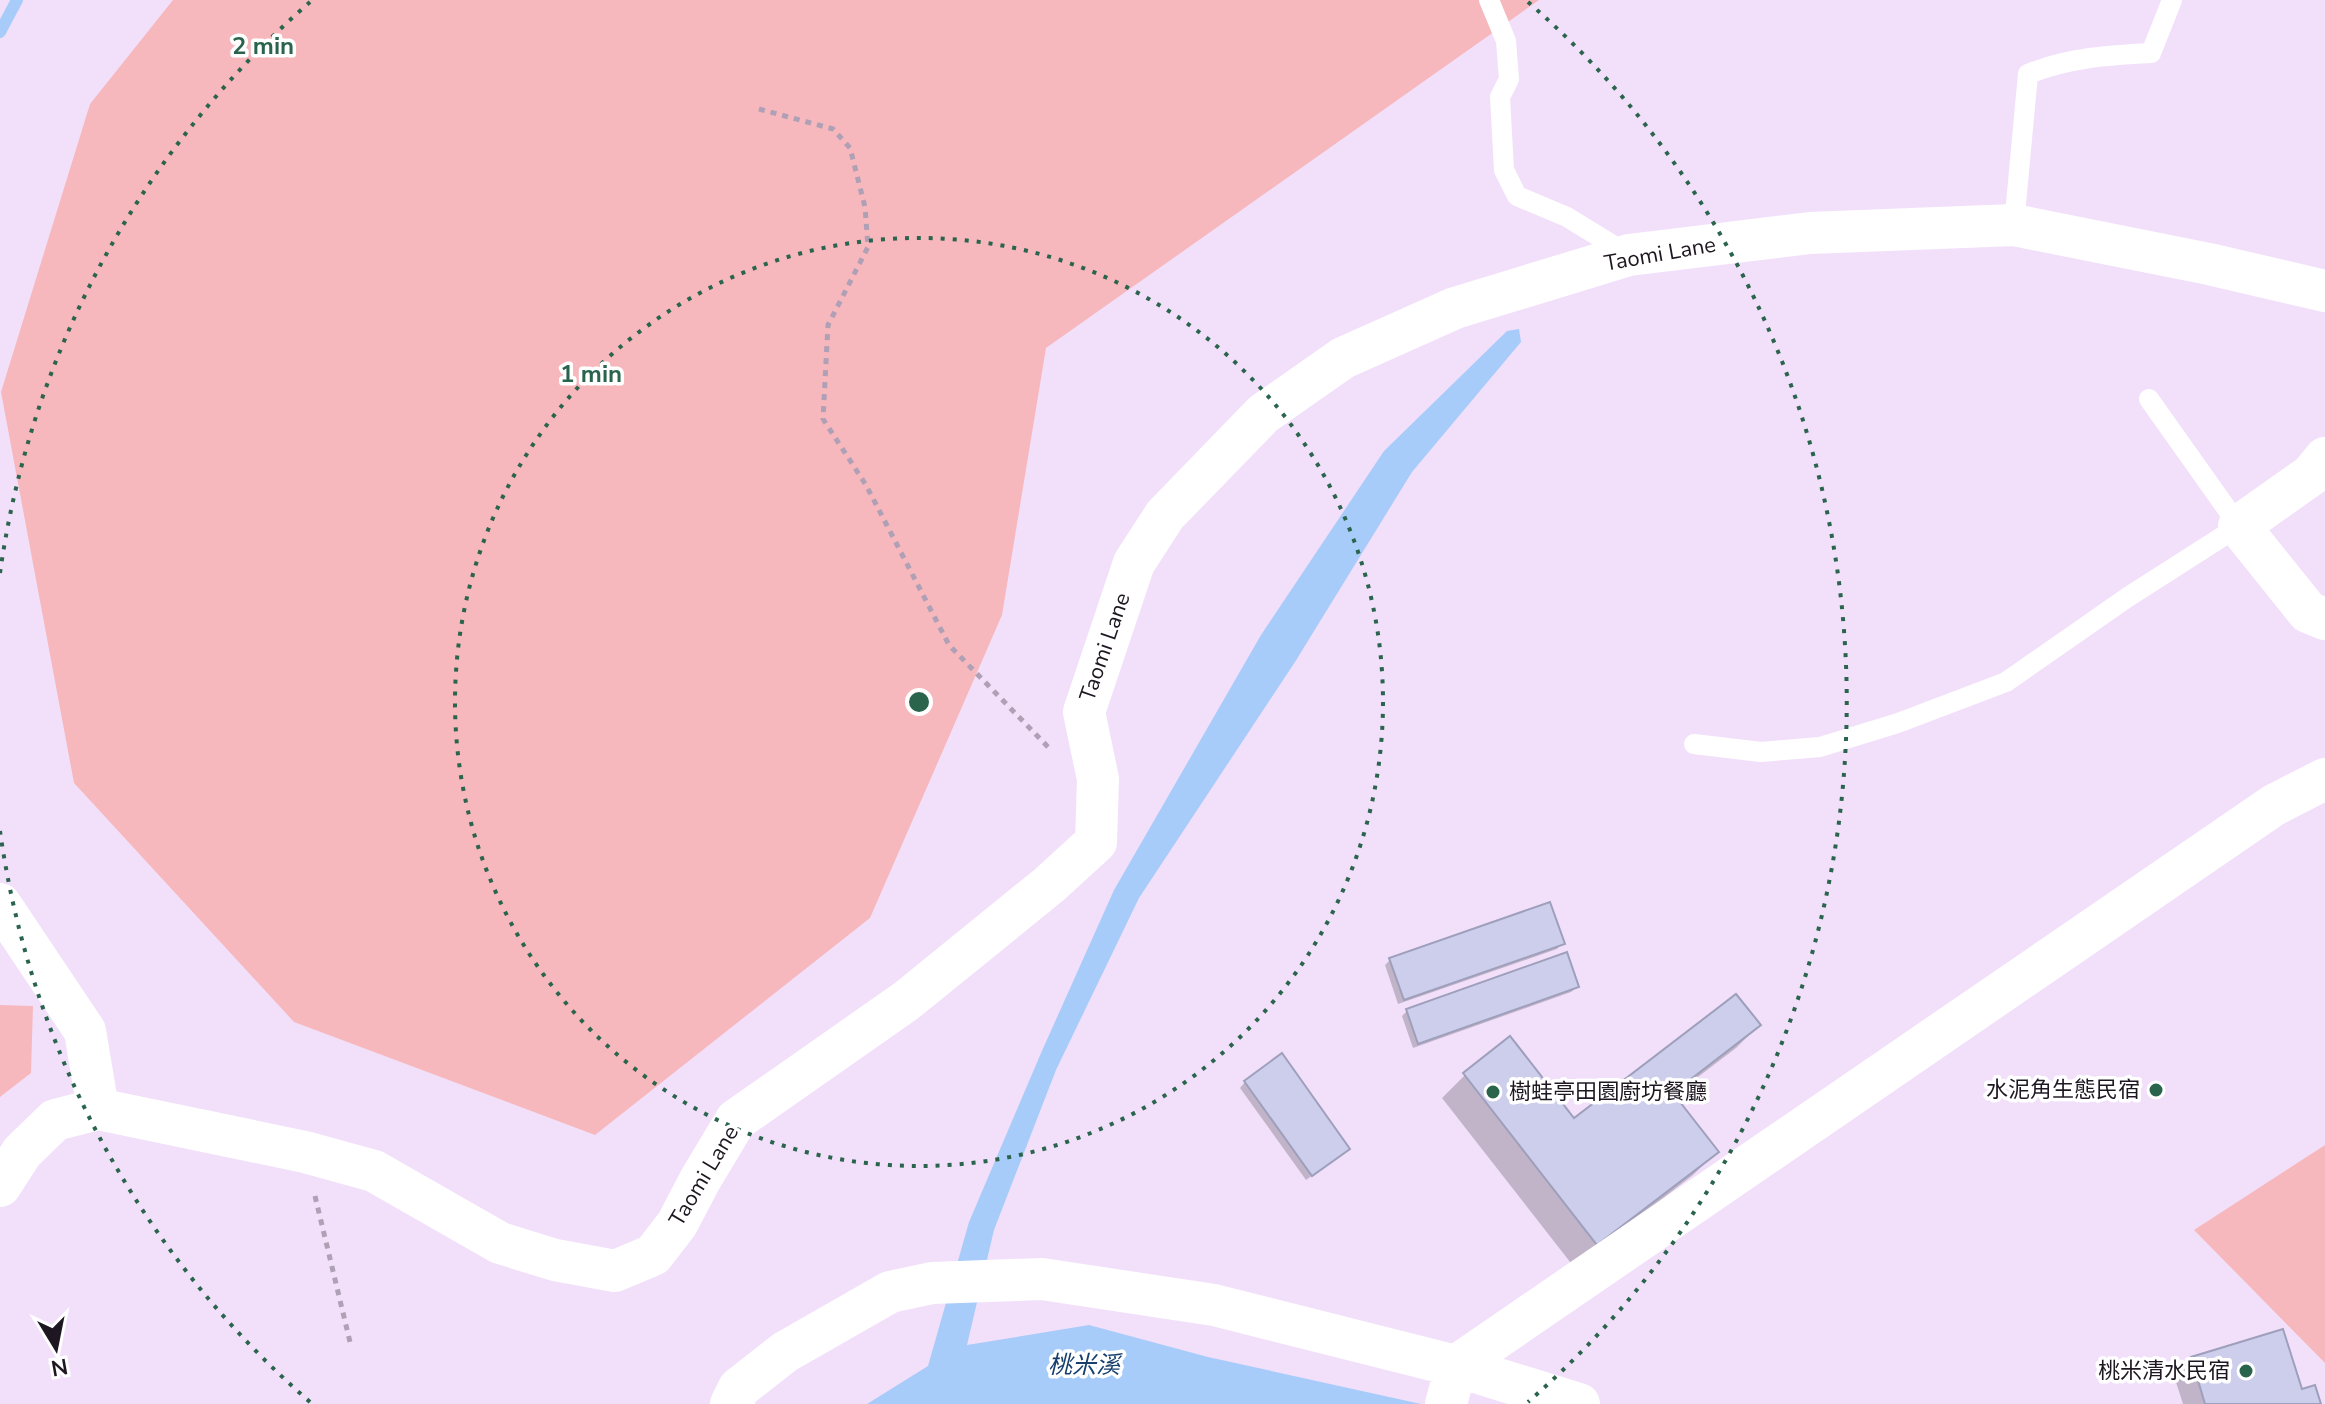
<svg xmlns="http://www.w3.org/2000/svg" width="2325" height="1404" viewBox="0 0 2325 1404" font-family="'Nunito Sans','Noto Sans TC',sans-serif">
<rect width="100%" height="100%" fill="#f2e0fb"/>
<!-- green -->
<path fill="#f6b8bc" d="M173,0h1366l-493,348 -44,267 -132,303 -275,217 -301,-113 -220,-239 -73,-391 89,-288z
M0,1005l33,1 -2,67 -31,24z
M2325,1145v218l-131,-133z"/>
<!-- water -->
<path fill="#a8ccf9" d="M1519,329l2,13 -109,130 -117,190 -156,236 -83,172 -62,160 -27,115 122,-20 119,32 213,47h-554l61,-38 41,-144 72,-169 73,-163 147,-255 123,-184 123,-120z"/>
<!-- shadow -->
<path fill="#0003" d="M1562,943l-5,6 -159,55 -13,-39 5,-5z
M1577,987l-6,5 -158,56 -11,-32 5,-5z
M1759,1025l-23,23 -63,48 43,56 -23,23 -119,92 -132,-169 23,-23 109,46z
M1245,1082l103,67 -42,31 -66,-92z
M2192,1359l108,33 19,12h-136l-9,-28z"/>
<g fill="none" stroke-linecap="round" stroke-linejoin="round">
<!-- stream -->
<path stroke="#a8ccf9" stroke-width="12" d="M0,32l17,-32"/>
</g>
<!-- building -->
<path fill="#cdceec" stroke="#9e9fbb" stroke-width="2" d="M1550,902l15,42 -161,56 -15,-42z
M1567,952l12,35 -161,57 -12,-35z
M1736,994l25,31 -88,68 46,59 -122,93 -134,-172 47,-37 64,82z
M1282,1053l68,96 -38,27 -68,-95z
M2283,1329l19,60 13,-4 6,19h-116l-14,-47z"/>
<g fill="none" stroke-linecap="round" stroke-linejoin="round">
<!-- path -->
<path stroke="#afa0b6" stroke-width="5" stroke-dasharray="6 6" stroke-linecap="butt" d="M759,109l74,20 17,19 15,59 3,40 -40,78 -5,94 43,66 83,160 101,104
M315,1196l35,146"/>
<!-- service -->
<path stroke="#fff" stroke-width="20" d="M1489,0l17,41 3,38 -9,18 4,73 13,26 50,21 62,38
M2014,225l14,-151c39,-16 81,-19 123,-21l21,-53
M1694,744l67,8 59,-5 78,-24 108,-41 122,-85 111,-71 -90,-127"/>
<!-- minor -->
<path stroke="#fff" stroke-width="42" d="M2325,458l-14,17 -72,51 69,86 17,7
M0,904l85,127 13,78 207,43 69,19 126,72 55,17 60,11 38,-16 24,-31 23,-44 36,-60 170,-119 143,-116 47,-43 2,-63 -14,-67 50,-149 31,-48 98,-101 80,-56 112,-50 174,-53 181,-22 204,-8 195,39 116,27
M0,1186l22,-34 33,-32 43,-11
M731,1404l8,-16 46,-36 105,-60 42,-9 110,-4 172,26 242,61 123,38
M1446,1404l10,-38 818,-561 51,-26"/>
</g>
<!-- distance rings -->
<g fill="none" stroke="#2b644c" stroke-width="4" stroke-dasharray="4 8">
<circle cx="919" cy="702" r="464"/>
<path d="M310 1402A928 928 0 0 1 0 831M0 573A928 928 0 0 1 310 2M1528 2A928 928 0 0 1 1528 1402"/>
</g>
<!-- markers -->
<g fill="#2b644c" stroke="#fff" stroke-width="3">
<circle cx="2156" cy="1090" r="8"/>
<circle cx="1493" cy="1092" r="8"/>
<circle cx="2246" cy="1371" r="8"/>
</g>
<g text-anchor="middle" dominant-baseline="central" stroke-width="7" stroke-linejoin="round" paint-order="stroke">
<!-- street labels -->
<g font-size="22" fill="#1e1721" stroke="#fff">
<text transform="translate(1660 254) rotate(-10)">Taomi Lane</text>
<text transform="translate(1105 647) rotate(-71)">Taomi Lane</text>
<text transform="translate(704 1176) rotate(-59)">Taomi Lane</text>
</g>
<!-- poi labels -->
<g font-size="22" fill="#1e1721" stroke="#fff" text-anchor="end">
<text x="2140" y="1090">水泥角生態民宿</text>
<text x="1509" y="1092" text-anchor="start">樹蛙亭田園廚坊餐廳</text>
<text x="2230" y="1371">桃米清水民宿</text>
</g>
<!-- water labels -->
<g font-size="24" font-style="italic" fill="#173f6d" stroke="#fff">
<text x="1084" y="1365">桃米溪</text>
</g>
</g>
<circle cx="919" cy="702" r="12" fill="#2b644c" stroke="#fff" stroke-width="4"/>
<g font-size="24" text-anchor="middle" font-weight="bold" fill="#2b644c" stroke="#fff" stroke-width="7" stroke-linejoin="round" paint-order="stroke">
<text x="263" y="54">2 min</text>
<text x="591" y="382">1 min</text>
</g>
<!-- north arrow -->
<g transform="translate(56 1348) rotate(170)" stroke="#ffffff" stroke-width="6" paint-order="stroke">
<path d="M0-6L14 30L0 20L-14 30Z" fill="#1e1721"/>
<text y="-12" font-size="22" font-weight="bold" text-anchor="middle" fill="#1e1721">N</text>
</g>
</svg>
